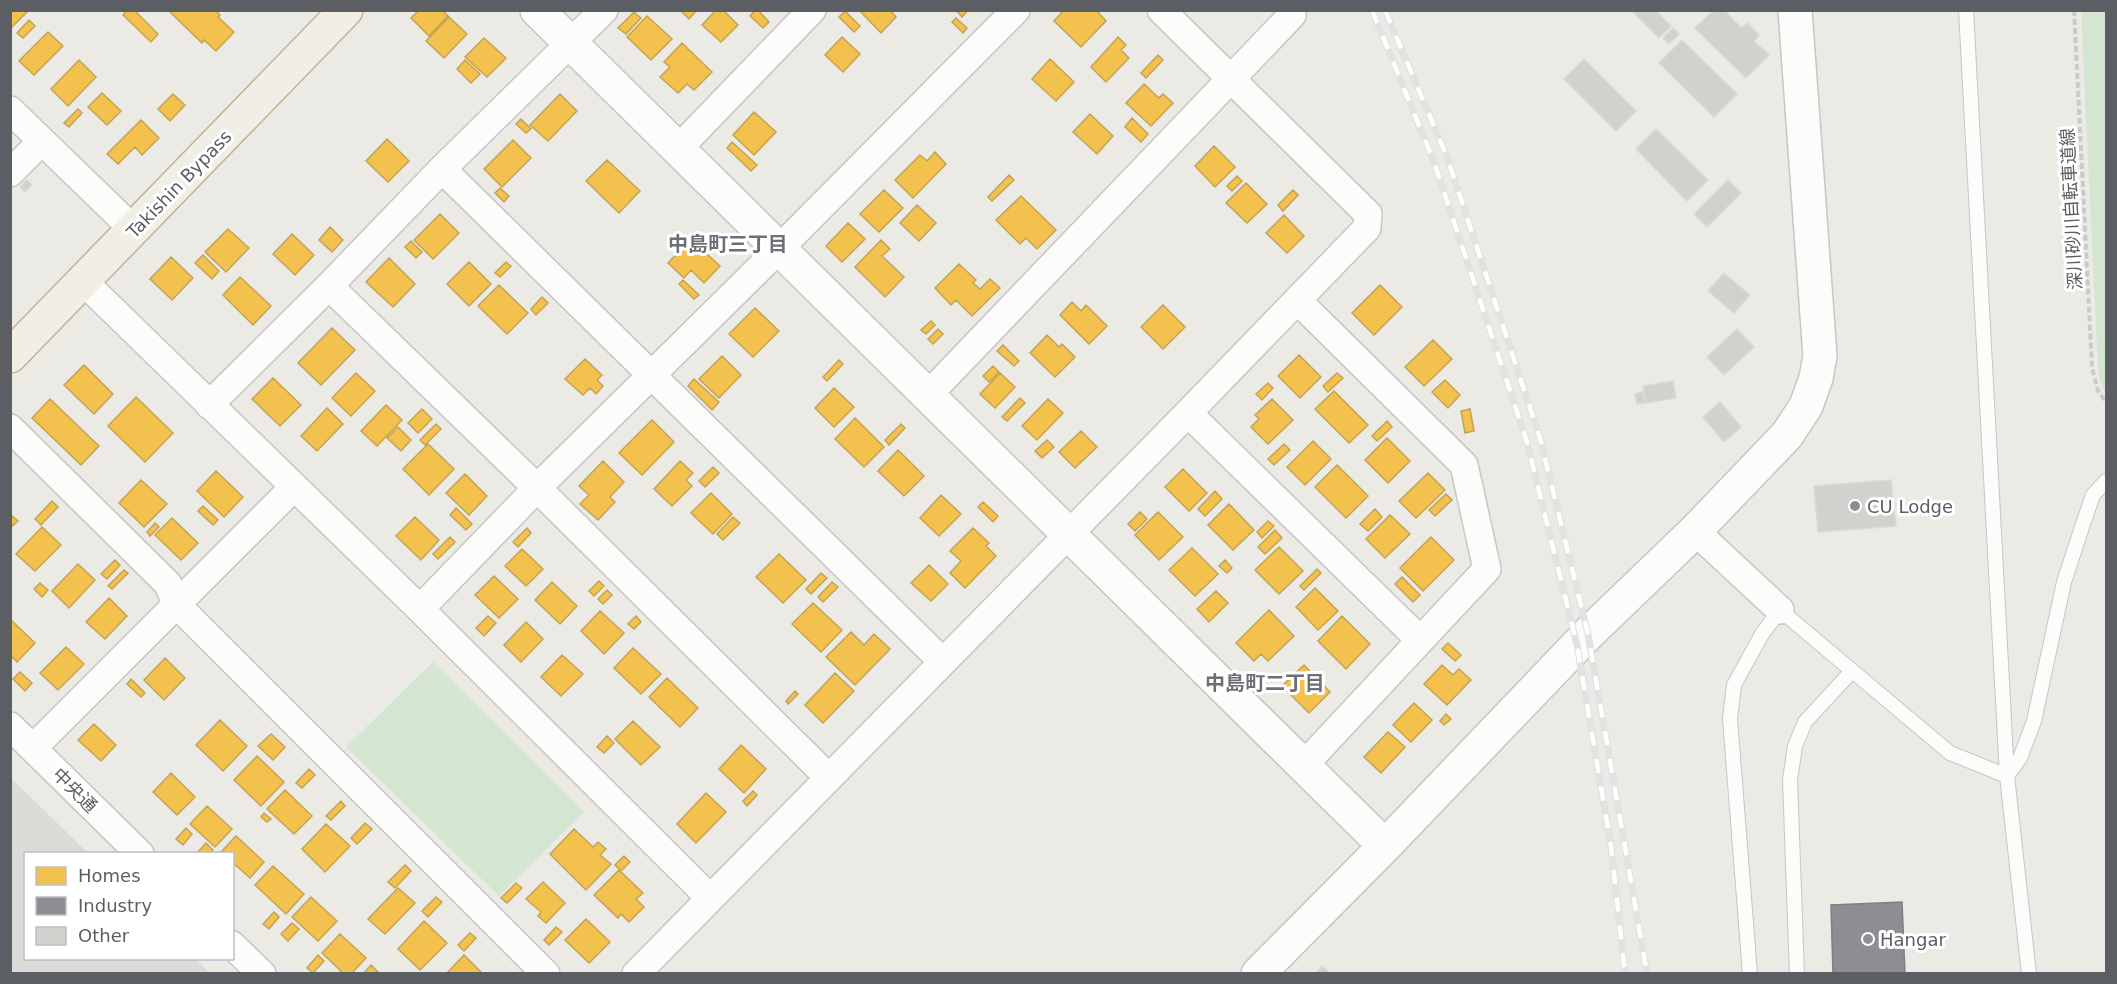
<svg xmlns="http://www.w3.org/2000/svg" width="2117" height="984" viewBox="0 0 2117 984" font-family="'DejaVu Sans','Noto Sans JP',sans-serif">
<rect width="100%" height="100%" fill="#ebeae5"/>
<!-- industrial -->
<path fill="#dcdbd7" d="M10,777l78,76 -62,1v104l169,1 15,14h-199z"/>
<!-- green -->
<path fill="#d4e6d2" d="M2081,11h25v381l-6,-10 -2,-12z
M433,662l151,150 -85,84 -153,-149z"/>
<!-- homes -->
<path fill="#f2c14e" stroke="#c5a354" stroke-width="1.5" d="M10,10h16l1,2 -17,17z
M127,10h7l24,24 -7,8 -28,-27z
M215,10l5,5 -2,2 16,15 -18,19 -12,-11 -2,3 -33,-32z
M419,10h23l6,6 -19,20 -18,-18z
M680,10h17l-8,9z
M716,10h7l15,15 -17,17 -19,-17z
M755,10h3l11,12 -6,6 -13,-12z
M859,10h31l6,7 -15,16z
M956,10h12l-6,7z
M1064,10h32l10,11 -25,26 -27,-26z
M845,11l15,15 -6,6 -15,-15z
M634,12l7,6 -15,16 -8,-6z
M647,16l25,23 -21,21 -24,-23z
M449,17l18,17 -23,24 -18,-17z
M956,18l11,10 -4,5 -11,-11z
M29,20l6,6 -12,12 -6,-5z
M48,32l15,14 -29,29 -15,-14z
M842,37l18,17 -17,18 -18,-17z
M1118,37l8,8 -5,5 8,8 -23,24 -15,-15z
M484,38l22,20 -19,19 -22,-20z
M682,43l30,29 -18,18 -7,-6 -9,9 -18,-16 10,-10 -6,-5z
M1158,55l5,5 -17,18 -5,-5z
M1050,59l24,23 -18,19 -24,-22z
M79,60l17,17 -28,29 -17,-17z
M465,60l15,14 -9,9 -14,-14z
M1144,84l15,14 4,-4 10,9 -22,23 -25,-23z
M102,93l19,18 -14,14 -19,-18z
M173,94l12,11 -15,16 -12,-12z
M560,94l17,17 -29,30 -18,-16z
M78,109l4,4 -13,14 -5,-4z
M754,112l22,20 -22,23 -21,-20z
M1090,114l23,22 -16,18 -24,-22z
M1132,118l16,16 -7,8 -16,-15z
M521,119l10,10 -5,4 -10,-9z
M141,120l18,18 -17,17 -7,-8 -17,17 -11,-10z
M387,139l22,22 -21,21 -22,-21z
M513,140l18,18 -29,29 -18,-18z
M732,142l25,23 -6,6 -24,-23z
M1214,146l21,21 -20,20 -20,-21z
M935,152l11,12 -33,34 -18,-18 25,-25 7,6z
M607,160l33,31 -21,22 -33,-32z
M1009,175l5,5 -22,21 -4,-4z
M1237,176l5,5 -10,10 -5,-5z
M1246,183l21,21 -20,19 -21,-20z
M500,188l9,8 -5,6 -9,-9z
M884,190l19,18 -24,24 -19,-18z
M1293,190l5,5 -15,16 -5,-6z
M1021,196l35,34 -19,19 -11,-11 -6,6 -24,-24z
M917,205l19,18 -17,18 -19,-18z
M440,214l19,19 -26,26 -19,-19z
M1284,215l20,21 -17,17 -21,-20z
M848,223l17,16 -23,23 -16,-16z
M330,227l13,13 -11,12 -13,-12z
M228,229l21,19 -23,24 -21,-20z
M292,234l22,21 -19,20 -22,-21z
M691,239l29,27 -16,17 -13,-13 -7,8 -16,-15z
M881,240l9,9 -8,7 22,21 -19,20 -30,-30z
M411,241l11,11 -6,6 -11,-11z
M203,255l16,16 -7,8 -17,-16z
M171,257l22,21 -21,22 -22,-21z
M389,258l26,26 -22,23 -27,-25z
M469,262l22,22 -22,22 -22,-22z
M506,262l5,4 -11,11 -5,-4z
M959,264l17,16 -3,3 7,6 10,-10 10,9 -28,28 -16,-16 -5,5 -16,-17z
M240,277l31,29 -18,19 -30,-30z
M683,280l16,15 -5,4 -15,-15z
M499,285l29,28 -21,21 -29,-28z
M1380,285l22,22 -28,28 -22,-22z
M542,297l6,6 -12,12 -5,-6z
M1072,302l9,9 5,-6 21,21 -18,18 -29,-29z
M1163,305l22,22 -22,22 -22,-22z
M755,308l24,23 -26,26 -24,-23z
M931,321l4,4 -9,9 -5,-4z
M332,328l23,22 -34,35 -23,-22z
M938,329l5,5 -10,10 -5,-5z
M1047,335l12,12 3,-3 13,13 -20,20 -25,-24z
M1433,340l19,19 -28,27 -19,-19z
M1003,345l16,16 -5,5 -17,-15z
M1299,355l22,22 -21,21 -22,-22z
M722,356l19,19 -22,23 -20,-19z
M585,359l17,16 -5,5 6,6 -7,8 -6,-6 -7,7 -18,-16z
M839,360l4,4 -16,17 -4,-4z
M84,365l29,29 -19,20 -30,-29z
M993,366l6,6 -10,10 -6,-6z
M356,373l19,18 -24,25 -19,-18z
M1000,373l15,14 -20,21 -15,-14z
M1337,373l6,5 -15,14 -5,-6z
M273,378l28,27 -21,21 -28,-27z
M694,379l25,23 -7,8 -24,-24z
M1445,380l15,15 -12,13 -16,-16z
M1268,383l5,5 -11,12 -6,-6z
M834,388l20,19 -20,20 -19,-19z
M1334,391l34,34 -19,18 -34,-34z
M136,397l37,36 -28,29 -37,-36z
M1020,398l5,5 -18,18 -5,-4z
M50,399l49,47 -18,19 -49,-47z
M1048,399l15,14 -26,27 -15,-14z
M1272,399l21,21 -25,24 -17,-17 8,-8 -4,-4z
M386,405l16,15 -25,26 -16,-15z
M327,408l16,16 -26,27 -16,-15z
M422,409l10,10 -14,14 -10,-10z
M1470,409l4,22 -9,2 -4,-22z
M855,418l29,29 -20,20 -29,-28z
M652,420l22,22 -32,33 -23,-22z
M1387,421l5,6 -15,14 -5,-5z
M436,424l5,5 -16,16 -5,-5z
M901,424l4,4 -16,17 -4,-5z
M398,427l13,13 -10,11 -14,-13z
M1081,431l16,16 -22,21 -16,-16z
M1387,438l23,23 -22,22 -23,-23z
M1047,440l7,7 -12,11 -7,-7z
M1313,441l18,18 -26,26 -18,-18z
M428,444l26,25 -25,26 -26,-26z
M1284,444l6,6 -16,15 -6,-6z
M898,450l26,26 -20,20 -26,-25z
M603,461l21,21 -14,15 5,5 -17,18 -18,-16 9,-9 -10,-9z
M680,461l13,12 -7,7 6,6 -20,20 -18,-17z
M1337,465l31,31 -22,22 -31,-31z
M713,467l6,6 -14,14 -6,-6z
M1183,469l24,24 -18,18 -24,-24z
M216,471l27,26 -19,20 -27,-26z
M1428,473l17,17 -29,28 -17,-17z
M465,474l22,22 -18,19 -23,-22z
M141,480l26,24 -23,23 -25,-24z
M1215,491l7,8 -17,17 -7,-7z
M711,493l21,21 -19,20 -22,-21z
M1446,494l6,6 -17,16 -6,-6z
M941,495l20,19 -22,22 -19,-18z
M52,501l6,6 -17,18 -6,-6z
M983,502l15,14 -5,6 -15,-15z
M1229,504l25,26 -21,20 -25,-25z
M203,506l15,14 -5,5 -15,-14z
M456,508l16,16 -6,6 -16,-15z
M1375,509l7,8 -14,14 -8,-7z
M1140,512l7,7 -12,12 -7,-7z
M1158,512l25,25 -24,23 -24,-25z
M10,514l8,7 -8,7z
M1390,515l20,19 -25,24 -19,-19z
M415,517l24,23 -18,20 -25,-24z
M733,517l7,6 -17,17 -6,-6z
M172,518l26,25 -17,17 -26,-25z
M1268,521l6,5 -12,12 -5,-6z
M155,523l4,4 -9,9 -3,-4z
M42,527l19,18 -26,26 -19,-17z
M527,528l4,5 -13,14 -5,-5z
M973,528l16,15 -3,3 10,10 -31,32 -15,-15 11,-12 -11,-10z
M1275,530l7,8 -17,16 -7,-7z
M450,537l5,5 -17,17 -5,-5z
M1431,537l23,23 -31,31 -23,-23z
M1279,547l24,24 -24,23 -24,-24z
M1192,548l26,26 -23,22 -26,-26z
M522,549l21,20 -17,17 -21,-20z
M779,554l27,26 -23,23 -27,-26z
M115,560l5,5 -13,14 -6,-5z
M1225,560l7,8 -5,5 -8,-7z
M78,564l17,16 -26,28 -17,-17z
M929,565l19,19 -17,17 -20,-18z
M1317,569l4,4 -17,17 -4,-4z
M124,570l4,3 -16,16 -4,-3z
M821,573l6,5 -16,16 -5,-5z
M494,576l24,23 -19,19 -24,-23z
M1402,577l18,18 -7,7 -18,-18z
M599,581l5,5 -10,10 -5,-5z
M552,582l25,24 -17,18 -25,-24z
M832,582l6,5 -15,15 -5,-5z
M40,583l8,7 -6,7 -8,-8z
M1315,588l23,23 -20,19 -22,-23z
M607,590l5,5 -9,9 -5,-5z
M1216,591l12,12 -19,19 -12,-13z
M109,598l18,18 -22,23 -19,-17z
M813,603l29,27 -21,22 -29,-28z
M1269,610l25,26 -26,25 -7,-7 -7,7 -18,-18z
M600,611l24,22 -20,21 -23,-23z
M488,616l8,7 -12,13 -8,-8z
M636,616l5,6 -7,7 -6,-5z
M1342,616l28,28 -24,25 -28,-28z
M10,619l25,24 -18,19 -7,-7z
M526,622l17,17 -22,23 -17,-17z
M851,632l13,13 10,-11 16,15 -35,36 -29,-28z
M1448,643l13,12 -6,6 -13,-12z
M66,647l18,17 -26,26 -18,-17z
M633,648l28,26 -20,20 -27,-26z
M562,655l21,19 -22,22 -20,-19z
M165,658l20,20 -21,22 -20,-20z
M1304,665l26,27 -21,21 -27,-27z
M1442,665l11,10 6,-6 12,11 -24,25 -23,-21z
M20,672l12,11 -7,8 -12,-12z
M835,673l19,18 -31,32 -18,-18z
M667,678l31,30 -18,19 -31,-30z
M131,679l14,14 -4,4 -14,-13z
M795,691l3,3 -10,10 -2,-3z
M1414,703l18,17 -21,22 -18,-17z
M1446,714l5,5 -7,6 -4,-4z
M220,720l27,26 -24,25 -27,-26z
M633,721l27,26 -19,18 -26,-26z
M94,724l22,21 -15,16 -23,-21z
M1388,732l17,15 -24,26 -17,-16z
M271,734l14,13 -12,13 -15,-14z
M607,736l7,7 -10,10 -7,-6z
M741,745l25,24 -22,24 -25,-24z
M257,756l27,26 -23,24 -27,-26z
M309,769l6,6 -13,13 -6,-5z
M171,773l24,24 -18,18 -24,-23z
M285,790l27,26 -18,18 -27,-25z
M753,791l4,4 -10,11 -4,-5z
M706,793l20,19 -30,31 -19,-19z
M341,801l4,5 -14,14 -5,-4z
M207,806l25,23 -17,18 -25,-23z
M264,813l7,6 -4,3 -6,-5z
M365,823l7,6 -15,15 -6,-6z
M326,824l24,22 -25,26 -23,-23z
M186,828l6,6 -9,11 -7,-6z
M574,829l19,18 5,-5 8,7 -6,6 11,9 -25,26 -36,-36z
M236,836l28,26 -14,16 -18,-16v-8l-11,-2z
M206,843l7,7 -4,4h-13z
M624,856l6,6 -9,9 -6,-6z
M405,865l6,6 -16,17 -7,-6z
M273,866l31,28 -18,20 -31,-29z
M619,870l24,23 -7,6 8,8 -15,15 -8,-8 -3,4 -24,-23z
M543,882l22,21 -19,20 -8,-7 3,-4 -15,-13z
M516,883l6,5 -15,15 -6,-5z
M398,888l17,15 -30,31 -17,-15z
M311,897l26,24 -19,20 -26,-24z
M436,897l6,5 -14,15 -6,-6z
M274,912l5,5 -10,12 -6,-5z
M586,919l24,23 -21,21 -24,-23z
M424,921l23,22 -27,27 -22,-21z
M292,923l7,6 -11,12 -7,-7z
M556,927l6,5 -13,13 -5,-5z
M470,933l6,5 -12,13 -6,-6z
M340,934l26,24 -15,16h-7l-22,-21z
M318,955l6,6 -11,12 -6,-5z
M464,955l18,18v1h-36z
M371,965l9,9h-17z"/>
<!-- industry -->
<path fill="#8d8d92" stroke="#7e7f84" stroke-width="1.5" d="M1902,902l3,72h-72l-2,-69z"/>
<!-- building -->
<path fill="#d1d1ce" stroke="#dad9d4" stroke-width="1.5" d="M1655,10l16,16 -12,12 -27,-27z
M1714,10h10l17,18 6,-5 12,12 -5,6 15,14 -23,23 -51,-50z
M1673,28l6,6 -10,10 -6,-6z
M1682,40l55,54 -23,23 -55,-54z
M1584,59l52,52 -20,20 -52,-52z
M1656,129l52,51 -21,21 -51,-52z
M27,180l5,5 -7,7 -5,-5z
M1728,180l13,13 -34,34 -13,-13z
M1724,273l26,22 -16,18 -26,-22z
M1737,329l17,18 -30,28 -17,-18z
M1673,381l3,17 -30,5 -3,-17z
M1643,392l2,11 -8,1 -2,-10z
M1720,402l21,25 -17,15 -21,-25z
M1891,480l5,46 -78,6 -4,-46z
M1322,966l9,8h-16z"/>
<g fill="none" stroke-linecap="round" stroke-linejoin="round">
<defs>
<path id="service" d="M1966,10l41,766 22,198
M2007,776l13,-18 14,-37 30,-139 19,-58 10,-29 13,-14
M1750,974l-20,-255 4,-34 28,-51 18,-24 170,143 57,23
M1797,974l-7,-194 5,-34 10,-24 47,-51"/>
<path id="minor" d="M10,110l124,120
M677,150l135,-140
M442,169l500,492
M10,173l32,-32
M84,282l336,327 290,289
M329,286l208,202 291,289
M1298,301l166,164 23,104 -183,196
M927,396l365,-381v-5
M209,405l120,-119 113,-117 162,-159
M1188,413l232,227
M10,428l158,156 8,20 370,370
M1695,531l85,79
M420,609l117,-121 241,-238 238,-240
M10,726l130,128
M33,748l261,-261
M232,945l30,29
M636,974l552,-561 179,-185 1,-14 -207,-204"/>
<path id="tertiary" d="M537,10l848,836
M1258,974l127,-128 203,-212 107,-103 92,-96 19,-29 10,-28 4,-22 -25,-346"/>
<path id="trunk" d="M10,356l336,-346"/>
</defs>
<!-- service casing -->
<use href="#service" stroke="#c7c6c6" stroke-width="16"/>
<!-- minor casing -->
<use href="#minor" stroke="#c7c6c6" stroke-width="30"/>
<!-- tertiary casing -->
<use href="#tertiary" stroke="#c7c6c6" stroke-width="36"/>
<!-- trunk casing -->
<use href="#trunk" stroke="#bfb496" stroke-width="36"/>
<!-- path -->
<path stroke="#c8cbca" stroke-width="4" stroke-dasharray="6 3" stroke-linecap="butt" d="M2074,10l18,358 6,23 8,11"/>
<!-- service -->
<use href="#service" stroke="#fcfcfb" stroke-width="14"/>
<!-- minor -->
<use href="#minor" stroke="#fcfcfb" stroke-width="27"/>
<!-- tertiary -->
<use href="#tertiary" stroke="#fcfcfb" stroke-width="33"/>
<!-- trunk -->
<use href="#trunk" stroke="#f0eee5" stroke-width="33"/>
<defs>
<path id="rail" d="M1372,10l62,152 93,280 50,203 34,201 14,128
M1385,10l62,147 93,281 48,196 59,340"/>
</defs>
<!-- rail casing -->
<use href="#rail" stroke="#e2e2e2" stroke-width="7"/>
<!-- rail -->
<use href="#rail" stroke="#fff" stroke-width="4.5" stroke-dasharray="14" stroke-linecap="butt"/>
</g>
<!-- markers -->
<g fill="#8d8f90" stroke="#fff" stroke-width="2">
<circle cx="1855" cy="506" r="6"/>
<circle cx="1868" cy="939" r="6"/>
</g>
<g text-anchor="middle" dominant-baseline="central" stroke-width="6" stroke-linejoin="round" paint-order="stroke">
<!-- street labels -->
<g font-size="18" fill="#5b5e63" stroke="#fff">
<text transform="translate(179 184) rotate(-46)">Takishin Bypass</text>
<text transform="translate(2071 209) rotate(-93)">深川砂川自転車道線</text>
<text transform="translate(75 790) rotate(45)">中央通</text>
</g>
<!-- poi labels -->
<g font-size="18" fill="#5b5e63" stroke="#fff" text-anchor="start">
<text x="1867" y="506">CU Lodge</text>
<text x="1880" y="939">Hangar</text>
</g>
<!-- neighbourhood labels -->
<g font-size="20" font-weight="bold" fill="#6c7075" stroke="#fff">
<text x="728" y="244">中島町三丁目</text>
<text x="1265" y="683">中島町二丁目</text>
</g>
</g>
<!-- border -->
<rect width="2117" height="984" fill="none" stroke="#5b5e63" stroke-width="24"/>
<!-- legend -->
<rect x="24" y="852" width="210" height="108" fill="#ffffff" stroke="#bdbfc1" stroke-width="1.5"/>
<rect x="36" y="867" width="30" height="18" fill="#f2c14e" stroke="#bdbfc1" stroke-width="1.5"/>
<text x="78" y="882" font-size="18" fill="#5b5e63">Homes</text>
<rect x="36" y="897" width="30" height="18" fill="#8d8d92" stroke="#bdbfc1" stroke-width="1.5"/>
<text x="78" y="912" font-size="18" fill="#5b5e63">Industry</text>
<rect x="36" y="927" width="30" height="18" fill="#d1d1ce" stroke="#bdbfc1" stroke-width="1.5"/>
<text x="78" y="942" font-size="18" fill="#5b5e63">Other</text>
</svg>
